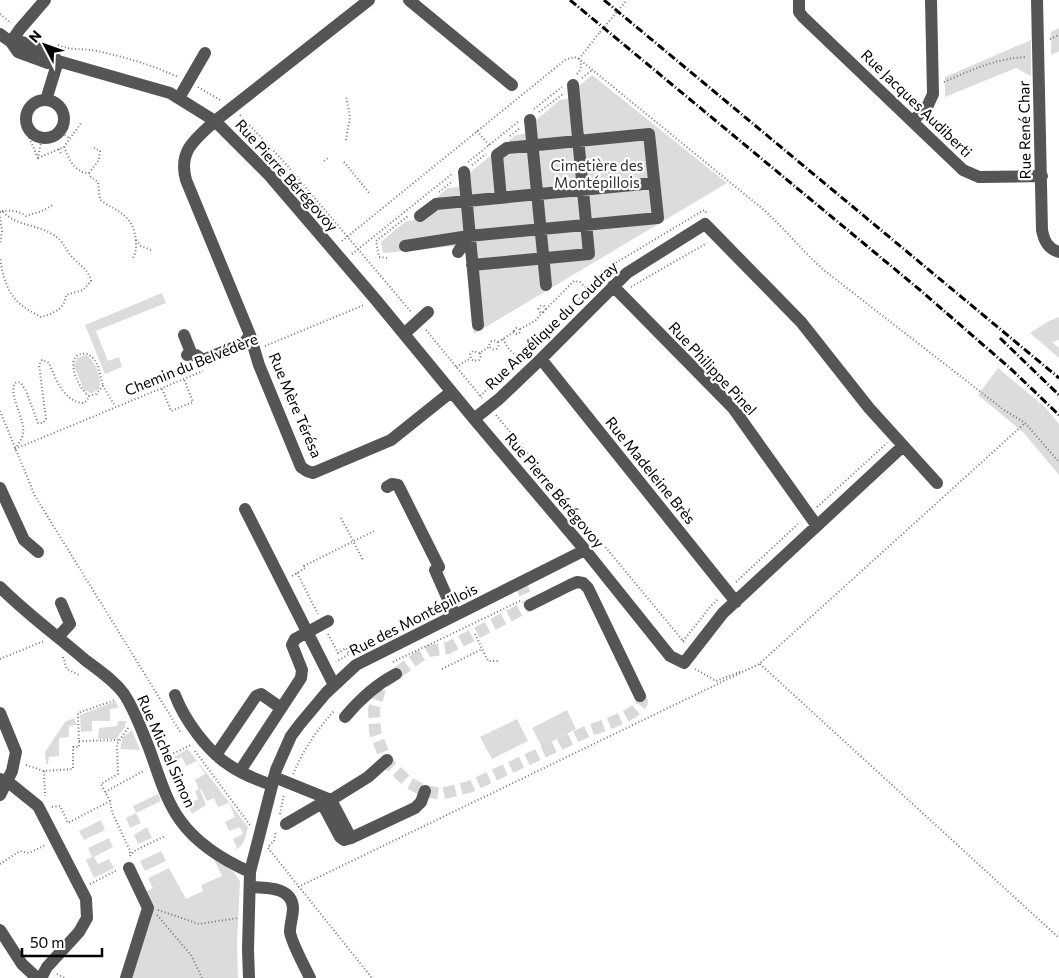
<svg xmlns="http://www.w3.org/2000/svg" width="1059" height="978" viewBox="0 0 1059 978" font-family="Commissioner,sans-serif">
<rect width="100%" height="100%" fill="#fff"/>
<!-- green -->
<path fill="#dcdcdc" d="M1059,28v23l-8,4v-23z
M1031,40v36l-15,-8 -71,29v-20z
M592,75l135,108 -253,151 -8,-82 -10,-6 -73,7 -2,-11 25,-21 8,-1v-4l34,-28 21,-2 -1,-12 48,-39 19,-3v-11l25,-21 19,-3v-11z
M162,293l4,10 -70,28 12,30 11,-4 3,10 -17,7 -20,-49z
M1059,317v23l-7,2 7,6v10l-29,-25 19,-12z
M86,355c9,5 17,24 13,34l-7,4 -8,-3 -10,-24 3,-8z
M998,368l47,39 14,17v51l-36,-43 -45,-37z
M116,701l2,7 -8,1v12h-18v10l-11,1 -1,-17z
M567,710l9,19 -34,18 -10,-19z
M74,718l3,7 -8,1v11l-10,1v18l-10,1 -1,7h-2l-1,-12 20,-30z
M517,719l11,22 -36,18 -12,-22z
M118,721h8l-1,6 -9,12h-18l1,-11 18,-2z
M132,730l8,20 -20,-1 3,-12z
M188,749l60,78c-3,12 -4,21 -17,24l6,-3 -4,-9 10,-5 -3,-7 -11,4 -4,-9 10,-5 -6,-14 -11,4 -4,-9 -7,3 -6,-12 -1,1 6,15 -14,9 -5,-10 11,-5 -3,-8 4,-2 -4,-9 10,-6 -8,-13 -11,5 -4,-9 -7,3 -1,-3z
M158,794l3,7 -25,12 5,10 -11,5 -4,-10 10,-5 -3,-7z
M101,820l4,10 -21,10 -5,-9z
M147,827l5,11 -14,6 -4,-9z
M109,838l4,9 -19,10 4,7 11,-5 5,9 -20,10 -8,-18 6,-3 -4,-9z
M161,851l5,10 -21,10 -5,-10z
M214,859l20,13 6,9 -3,61 1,36h-107l14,-86 8,-4 -5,-10 21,-10 17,31 17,-8 -2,-6 21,-9z"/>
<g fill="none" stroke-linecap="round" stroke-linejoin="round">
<!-- minor-tunnel -->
<path stroke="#d9d9d9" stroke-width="12" stroke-dasharray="12 6" stroke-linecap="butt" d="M520,583l10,22 -82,43 -19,3 -9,5 -35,26 -5,7 -6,20 1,23 9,23 7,11 18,17 16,8 16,3 28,-7 121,-57c13,-4 47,-15 52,-28l-2,-6"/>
<!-- path -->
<path stroke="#777" stroke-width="2" stroke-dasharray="1 2.5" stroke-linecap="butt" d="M0,14l11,9
M1050,39l9,-4
M58,45c14,6 25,3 39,6 28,6 55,14 81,26
M579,59l21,-27
M577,74c4,-4 5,-8 3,-13
M582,78l10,-8
M944,82c27,-12 53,-24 83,-25
M198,87l24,14
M534,109l28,-22
M539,112l24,-18
M240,115l45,48 127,150
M26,119l-3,5 15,34 4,-20
M59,131l10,7
M477,131l12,14
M510,136l10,-8
M346,140l4,-23 -4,-21
M64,147c5,11 10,26 25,26l10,-13 1,-9 -7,-4
M59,149l2,5
M38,158l26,-11 17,-24
M324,161l4,-3
M344,162l26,32
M468,162l51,-41
M472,165l14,-11
M89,173l2,4 7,5 2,18c20,13 35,16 36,44 0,5 0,10 -4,15
M439,192l14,-11
M2,211c8,-1 18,0 24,5l16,-5 11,-6
M0,212l2,-1c14,15 33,13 50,23 14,8 12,16 23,26 7,7 13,9 16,21l-8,9 -17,5c-1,14 -13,19 -25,22 -7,-4 -15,-8 -21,-13 -13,-11 -18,-30 -20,-47
M0,217l2,14 -2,13
M136,240l5,6 10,4
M342,241l223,-181 9,-3 5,2 185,151c22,20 39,42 61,61l179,139 21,13 34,39
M352,254l100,-80
M387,258l-8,-1 -3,-16 32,-25
M631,287l76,-44
M538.5 309a3.5 3.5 0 1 1 7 0a3.5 3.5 0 1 1-7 0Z
M546,309l28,-28 6,1 8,8
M514 331a3 3 0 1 1 6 0a3 3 0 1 1-6 0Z
M520,329l15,-8 8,-9
M426,330l56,68
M503,339l5,9 14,14
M489.5 345a4.5 4.5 0 1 1 9 0a4.5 4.5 0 1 1-9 0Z
M498,342l16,-10
M265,346l99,-41
M480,353l1,3 -2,4 -5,1 -3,-2 -1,-5 3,-3 7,2 10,-7
M456,367l15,-9
M162,389l9,22 22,-9 -9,-23
M89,396c-12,-8 -28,-46 -1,-42l6,5 4,7 5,20
M480,396l38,-36 11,-18 15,-8 44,-44 14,-19 102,-61 3,3
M0,411l35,85 146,237
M496,415l188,227
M15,449l188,-78
M15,449c3,-5 7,-9 8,-15 3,-15 -15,-37 -8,-51l3,-1 3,1 5,8 12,32h5l3,-4 -7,-54 3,-5 7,3c7,16 14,38 34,40l4,-2 2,-5 7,-2 7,-8 12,20
M817,507l70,-64
M341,518l22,42
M297,573l21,41
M292,576l13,-8 -1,-2 72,-36
M736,582l64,-60
M328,634l10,19 8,-5 3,6 -13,8
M475,634l13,27h11
M683,641l28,-35 7,-7
M63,657l4,12 12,6
M0,659l44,-18
M393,662l127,-61
M760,664l299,274
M442,669l40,-20
M695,669l21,12 26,-10
M128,728l-11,16 1,30 -17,10 9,17 2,11 18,39v5
M79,741l40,-1
M195,751l55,74
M171,756l12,26 -9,4
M164,758l27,-13
M26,765l18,6 29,-2v-22h6l-1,-34 37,-13
M44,771l1,25
M293,774c10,-23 24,-45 41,-63
M105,792l40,-22
M52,807l8,-1 8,17 42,-22
M280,814l4,-20
M269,846l5,-5 2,-10
M268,848l104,130
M130,856l4,-5 31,-15
M0,864l20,-13 9,2 17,-8
M90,884l27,-14
M298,887l461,-223 266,-241
M158,910l41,14 39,-6
M157,915l34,40 11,23
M57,974l8,4"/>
<!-- minor -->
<path stroke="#555" stroke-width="12" d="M409,0l103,85
M799,0v12l4,5 160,153 16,7 63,-1
M1037,0l5,230c2,11 6,19 17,22
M0,34l11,8 7,10 30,11 10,-2 112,32 45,28 54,54 107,125 98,119 111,131 85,106 14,7 39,-50 180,-167
M11,42l9,-13 25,-29
M11,42c17,-2 35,7 47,19
M179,98l26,-45
M46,100l12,-39
M26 119a19 19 0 1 1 38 0a19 19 0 1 1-38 0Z
M530,120l16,165
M913,121l15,-16 5,-11 -2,-94
M464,172l14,153
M420,216l16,-12 218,-21
M405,246l64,-10 189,-18 -9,-84 -142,14 -10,7 4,43
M458,252l11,-16
M472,265l117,-11 -16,-169
M613,286l120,122 84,118
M404,334l24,-22
M184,335l8,20
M250,335l9,30 42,102 6,4 6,2 78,-33 60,-48
M187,355h9l7,5 41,-17 6,-8 -64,-155c-8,-29 9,-41 29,-59l154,-121
M541,359l195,243
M474,419l25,-20 42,-40 86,-86 78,-49 96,98 68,86 68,75
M387,487l5,-3 6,1 41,82 -4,3 20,45
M0,488l24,52 14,12
M245,509l89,176
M0,587c26,26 56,48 84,72 14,11 30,21 40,35 10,15 16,32 23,49 10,25 17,55 33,77 17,24 43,40 70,52
M530,605l40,-20 7,-3 6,1 5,5 52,108
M58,637l12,-13 -9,-21
M175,695c9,24 32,56 54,70 13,9 28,15 43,20
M0,713l16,39 -4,19 -12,24
M345,717c15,-18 30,-32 51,-43
M216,755l40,-59 5,-2 20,14
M240,771l61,-93 1,-8 -10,-25 3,-6 33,-18
M274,777l57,23 20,38
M0,779l7,2 31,25 48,93 1,19 -8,14 -32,35 -6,11
M331,800l37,-23 19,-17
M286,824l31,-18 6,-1 17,32 4,3 7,-2 64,-30 6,-6 4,-11
M250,887c15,1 42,-1 43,21 0,8 -3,16 -3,24 1,10 15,35 20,46
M0,930l22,34 15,14
M126,978l22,-70 -19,-40
M249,978l-1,-28 2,-78 26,-102 15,-34 9,-12 26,-31 30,-28 229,-115"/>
<!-- rail -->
<path stroke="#000" stroke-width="3" stroke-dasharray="8 2.5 1 2.5" stroke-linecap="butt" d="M570,0l350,290 91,79 48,46
M604,0l455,378
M1000,338l59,57"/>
<!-- path-bridge -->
<path stroke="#777" stroke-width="2" stroke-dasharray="1 2.5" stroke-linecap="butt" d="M600,32l27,-32"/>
</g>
<g text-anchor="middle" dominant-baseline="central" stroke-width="4.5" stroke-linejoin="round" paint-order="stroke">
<!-- street labels -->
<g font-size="15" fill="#000" stroke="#fff">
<text transform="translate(917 103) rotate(44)">Rue Jacques Audiberti</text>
<text transform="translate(1024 130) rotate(-91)">Rue René Char</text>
<text transform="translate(287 175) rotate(48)">Rue Pierre Bérégovoy</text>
<text transform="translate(551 325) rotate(-44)">Rue Angélique du Coudray</text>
<text transform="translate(191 364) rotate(-22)">Chemin du Belvédère</text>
<text transform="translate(713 368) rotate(47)">Rue Philippe Pinel</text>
<text transform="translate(296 405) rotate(67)">Rue Mère Térésa</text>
<text transform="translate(651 470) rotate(51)">Rue Madeleine Brès</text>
<text transform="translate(555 490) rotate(50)">Rue Pierre Bérégovoy</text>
<text transform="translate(413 619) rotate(-27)">Rue des Montépillois</text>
<text transform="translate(167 751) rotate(66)">Rue Michel Simon</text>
</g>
<!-- park labels -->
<g font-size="15" fill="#333" stroke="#fff">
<text x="597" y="165">Cimetière des<tspan x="597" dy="17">Montépillois</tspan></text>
</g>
</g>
<!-- north arrow -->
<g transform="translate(45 45) rotate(311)" stroke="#ffffff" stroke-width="4" paint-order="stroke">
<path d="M0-4L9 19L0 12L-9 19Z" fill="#000000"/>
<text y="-8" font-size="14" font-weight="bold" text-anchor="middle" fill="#000000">N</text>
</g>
<!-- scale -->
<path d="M22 948v8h80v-8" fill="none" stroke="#000000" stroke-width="2.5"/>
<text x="30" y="948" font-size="15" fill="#000000" stroke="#ffffff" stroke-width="4" paint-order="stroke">50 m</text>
</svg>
